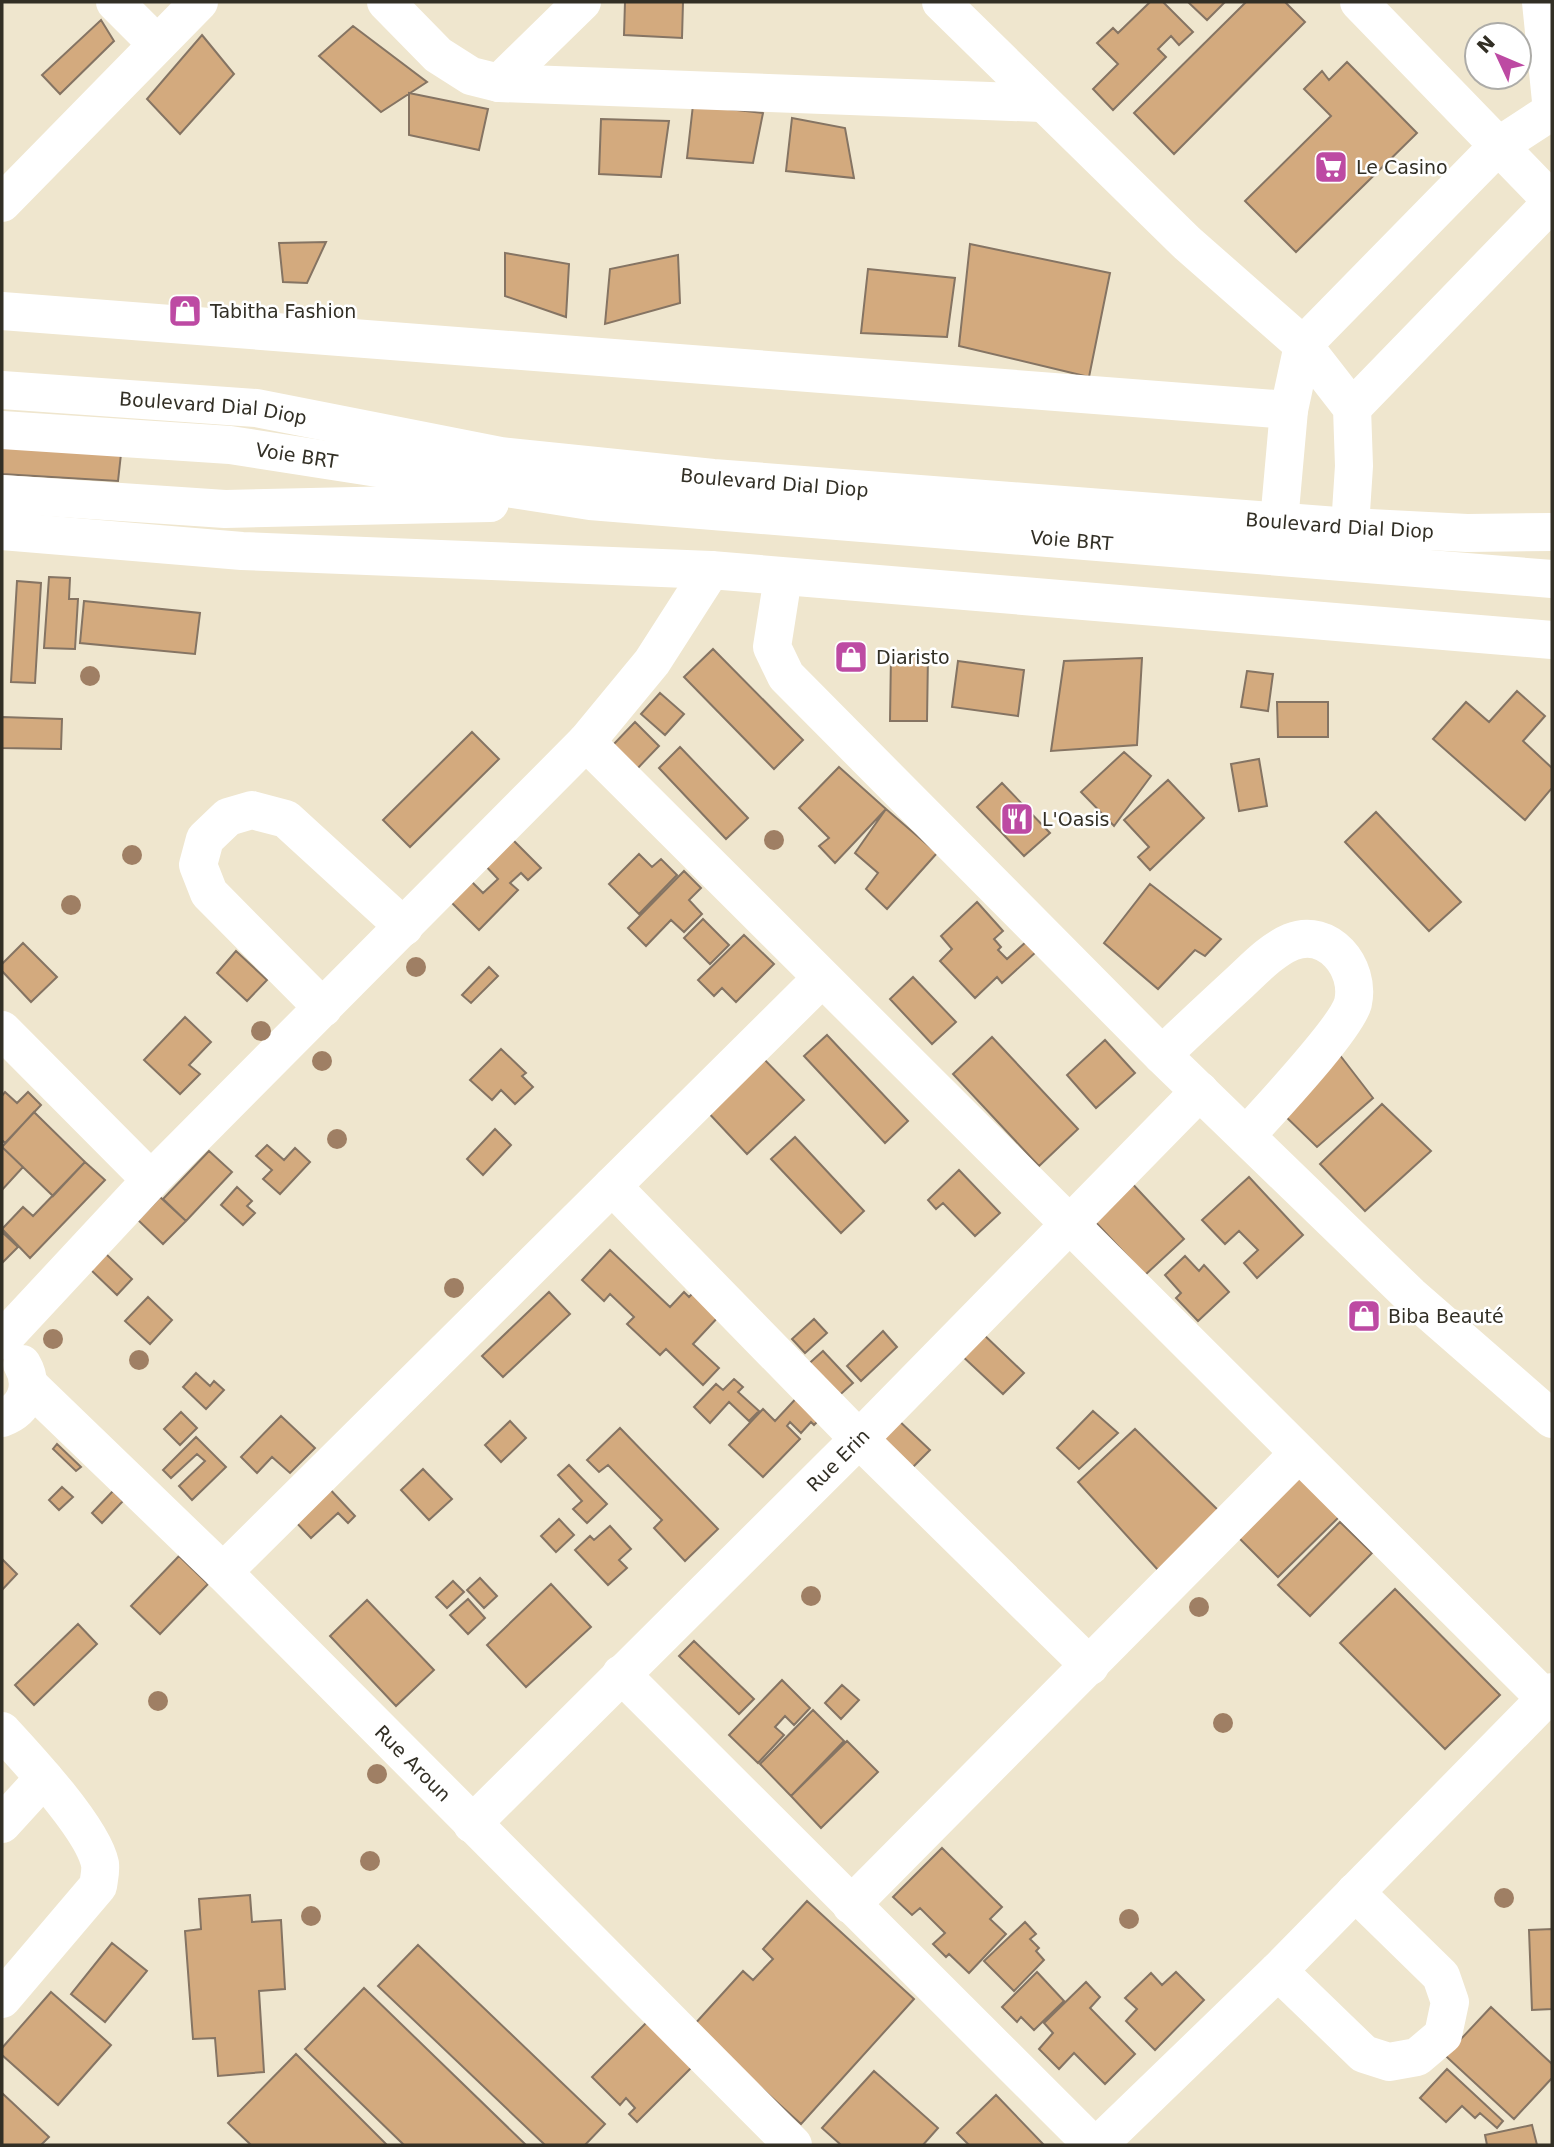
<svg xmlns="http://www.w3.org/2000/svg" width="1554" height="2147" viewBox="0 0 1554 2147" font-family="'DejaVu Sans',sans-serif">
<rect width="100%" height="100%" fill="#efe6ce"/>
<!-- building -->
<path fill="#d3aa7e" stroke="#857463" stroke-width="2" d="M625,2h58l-1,36 -58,-3z
M1150,2h13l30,30 -14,13 -8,-9 -13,13 8,8 -53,53 -20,-21 25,-25 -21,-21 16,-15 5,5z
M1188,2h37l-18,18z
M1246,2h39l20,20 -131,132 -40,-41z
M101,20l13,21 -54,53 -18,-19z
M353,26l74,56 -46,30 -62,-56z
M202,35l32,39 -54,60 -33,-35z
M1347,62l70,71 -121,119 -51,-51 86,-85 -27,-27 18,-18 7,9z
M409,93l79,16 -9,41 -70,-15z
M693,105l70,8 -10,50 -66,-5z
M792,118l53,10 9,50 -68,-7z
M601,119l68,2 -8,56 -62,-3z
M326,242l-19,41 -24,-1 -4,-39z
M970,244l140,29 -21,104 -130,-31z
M505,253l64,11 -3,53 -61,-21z
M678,255l2,48 -75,21 5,-55z
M868,269l87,9 -8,59 -86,-4z
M2,446l119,8 -3,27 -116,-7z
M49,577l21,1 -1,21h9l-3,50 -31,-1z
M17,581l24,2 -6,100 -24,-1z
M84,601l116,12 -5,41 -115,-11z
M713,649l90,91 -29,29 -90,-92z
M891,654h37l-1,67h-37z
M1142,658l-5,87 -86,6 13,-90z
M958,661l66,9 -6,46 -66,-9z
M1247,671l26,3 -5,37 -27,-4z
M1517,691l28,25 -22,25 29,27v20l-27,32 -92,-81 33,-37 23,20z
M660,693l24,21 -19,21 -24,-21z
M1277,702h51v35h-50z
M2,717l60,2 -1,30 -59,-1z
M635,722l24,24 -24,25 -24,-24z
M472,732l27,27 -89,88 -27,-27z
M680,747l68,71 -22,21 -67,-71z
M1124,752l27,24 -37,50 -33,-34z
M1259,759l8,47 -28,5 -8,-47z
M839,767l47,42 -51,54 -16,-17 10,-8 -30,-30z
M1168,780l36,38 -54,52 -12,-13 11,-10 -25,-27z
M1002,783l48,50 -26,23 -47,-49z
M886,809l51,44 -50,56 -21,-20 12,-16 -23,-20z
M1376,812l85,90 -32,29 -84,-89z
M506,833l35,35 -13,12 -7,-7 -11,10 8,7 -39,40 -35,-35 21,-20 18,18 15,-14 -18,-19z
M639,854l13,13 9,-8 16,16 -38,39 -30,-30z
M684,871l17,17 -12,12 13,14 -18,18 -13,-12 -25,26 -18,-18z
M1150,884l71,55 -16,17 -10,-6 -37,39 -54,-46z
M977,902l26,29 -9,8 7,8 -3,3 9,9 19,-17 10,10 -34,31 -5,-6 -22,21 -35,-37 12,-12 -11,-13z
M703,919l26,26 -19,19 -26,-26z
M744,935l30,29 -38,38 -14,-14 -8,8 -16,-16z
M23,943l34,34 -26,25 -29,-31v-7z
M236,951l31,29 -20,21 -30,-28z
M489,967l9,9 -27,27 -9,-8z
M913,977l43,45 -24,22 -42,-45z
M185,1017l26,25 -22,23 11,9 -20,20 -36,-34z
M827,1035l81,86 -23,22 -81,-87z
M992,1037l86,92 -39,37 -86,-92z
M1105,1040l30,33 -39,35 -29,-33z
M501,1049l25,24 -4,3 11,11 -18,17 -14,-14 -9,10 -22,-20z
M759,1054l45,46 -57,54 -44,-47z
M1339,1054l34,44 -56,49 -35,-34z
M5,1092l12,11 11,-11 13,13 -36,38 -3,-3v-44z
M1382,1104l49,47 -66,60 -45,-47z
M34,1112l51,50 -32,34 -51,-49z
M495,1129l16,16 -28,30 -16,-16z
M795,1137l69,74 -23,22 -70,-74z
M267,1145l17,15 11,-12 15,14 -30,32 -17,-15 9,-9 -16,-14z
M2,1147l21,20 -21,23z
M209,1151l23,21 -46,49 -23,-22z
M85,1162l20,18 -75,78 -28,-29 21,-22 10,9z
M959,1170l41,43 -25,23 -32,-33 -7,6 -8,-9z
M1249,1177l54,58 -46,43 -13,-15 14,-13 -19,-19 -14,13 -23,-24z
M1127,1178l57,61 -39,36 -57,-61z
M237,1187l15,14 -5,5 8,7 -12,12 -22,-20z
M160,1197l26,24 -23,23 -25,-24z
M2,1232l16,15 -16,16z
M610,1250l60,57 14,-15 5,5 7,-7 25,24 -28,30 26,24 -16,17 -37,-36 -6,6 -33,-31 7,-7 -24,-23 -6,7 -22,-21z
M106,1254l26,25 -15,16 -26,-25z
M1185,1256l14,15 5,-6 25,27 -31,29 -22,-23 5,-5 -16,-18z
M549,1292l21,22 -67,63 -21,-21z
M148,1297l24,23 -22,24 -25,-23z
M814,1319l13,14 -22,20 -13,-14z
M883,1331l14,16 -36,34 -14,-15z
M981,1332l43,41 -21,21 -43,-40z
M823,1351l30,32 -19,17 -30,-32z
M196,1373l14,13 4,-5 10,9 -18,19 -23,-22z
M734,1379l9,8 -5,5 21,19 -10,10 -20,-19 -19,21 -16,-16 22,-23 7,6z
M803,1391l23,22 -12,12 -3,-3 -10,11 -11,-11 -3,4 13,13 -37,38 -34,-32 34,-36 12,12z
M1093,1411l25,22 -39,36 -22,-21z
M181,1412l16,16 -17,17 -16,-16z
M281,1416l34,32 -25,25 -18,-16 -15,16 -16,-16z
M896,1418l34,32 -20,20 -33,-31z
M510,1421l16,17 -25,24 -16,-17z
M620,1428l98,101 -33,32 -31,-33 8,-8 -54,-55 -9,7 -12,-12z
M1135,1429l84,82 -61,59 -80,-88z
M196,1437l30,30 -34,33 -13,-14 26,-25 -8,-7 -26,24 -8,-8z
M57,1444l24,23 -5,4 -23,-22z
M569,1465l38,39 -20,19 -14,-14 9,-8 -24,-26z
M423,1469l29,30 -23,21 -28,-30z
M1294,1472l45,45 -61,60 -45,-45z
M326,1485l29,31 -7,7 -10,-10 -27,25 -20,-21z
M62,1487l11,10 -14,13 -10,-10z
M113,1491l10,10 -21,22 -10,-10z
M559,1519l15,16 -18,17 -15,-16z
M1340,1522l32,31 -62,63 -32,-31z
M610,1526l21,23 -12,11 8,8 -19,17 -33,-35 15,-14 4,4z
M179,1556l29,28 -48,50 -29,-28z
M2,1559l15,15 -15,16z
M480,1578l17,18 -13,12 -17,-18z
M453,1581l11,11 -17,16 -11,-11z
M551,1584l40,43 -65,60 -39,-42z
M1395,1589l105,106 -55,54 -105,-106z
M468,1599l17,19 -17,16 -18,-19z
M367,1600l67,70 -38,36 -66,-70z
M78,1624l19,20 -63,61 -19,-20z
M694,1641l60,58 -15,15 -60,-58z
M782,1680l28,28 -16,17 -9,-9 -10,11 9,8 -26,28 -29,-28z
M842,1685l17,15 -18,19 -16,-16z
M813,1710l31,31 -53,55 -31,-32z
M847,1741l31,31 -57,56 -30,-32z
M942,1848l60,59 -12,12 16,15 -37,39 -20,-19 -3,3 -13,-13 12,-11 -25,-25 -8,7 -19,-18z
M250,1895l2,27 29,-2 4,69 -26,2 5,81 -46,4 -3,-38 -22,1 -8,-108 16,-2 -2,-30z
M807,1901l107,98 -113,125 -108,-98 50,-55 10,9 20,-21 -10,-10z
M1025,1922l11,12 -6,5 9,9 -3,3 8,9 -30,31 -30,-30z
M1552,1929v80l-20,1 -3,-80z
M112,1943l35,28 -42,51 -34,-28z
M418,1945l187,179 -20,21h-40l-167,-159z
M1037,1972l27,29 -30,29 -13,-13 -4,5 -15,-15z
M1176,1972l28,28 -49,50 -29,-29 11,-12 -12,-11 26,-25 11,12z
M1086,1982l14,15 -10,11 45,46 -30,30 -31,-31 -15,16 -20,-20 14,-16 -9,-10z
M364,1988l162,157h-122l-99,-96z
M51,1992l60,53 -53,60 -56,-50v-7z
M1491,2007l61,57v14l-38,41 -78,-72 25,-8z
M653,2016l45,45 -61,61 -8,-8 6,-6 -9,-10 -6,7 -28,-28z
M296,2054l91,91h-136l-23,-22z
M1447,2069l56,52 -6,7 -17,-15 -5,5 -13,-12 -16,16 -26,-24z
M874,2071l64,57 -15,17h-82l-19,-17z
M2,2093l47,44 -8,8h-39z
M996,2095l48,50h-75l-12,-12z
M1532,2125l5,20h-50l-2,-10z"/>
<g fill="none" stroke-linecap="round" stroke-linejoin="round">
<!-- minor -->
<g stroke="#fff" stroke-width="38">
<path d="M115,2l42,42"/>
<path d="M386,2l52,53 33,21 28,7 543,20"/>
<path d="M941,2l246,241 116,102 49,63 2,58 -4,61"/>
<path d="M1359,2l193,199"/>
<path d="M1541,2l11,109"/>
<path d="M499,83l83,-81"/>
<path d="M2,203l197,-201"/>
<path d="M2,311l1287,99"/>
<path id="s1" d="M2,390l254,18 244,48 213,22 637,49 117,6 85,-1"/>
<path d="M1352,408l200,-206"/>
<path id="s2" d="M2,430l228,15 360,56 962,78"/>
<path d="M2,494l223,15 265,-6"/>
<path d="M1279,522l10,-112 14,-65 194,-198 55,-36"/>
<path d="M2,531l240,20 469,19 841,70"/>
<path d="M783,577l-11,70 14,29 376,379 248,240 142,124"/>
<path d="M586,742l960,957"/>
<path d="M323,1008l-114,-115 -11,-28 7,-26 23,-22 24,-7 34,9 118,108"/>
<path d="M2,1030l149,150"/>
<path d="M1162,1055c26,-25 52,-49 78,-73 15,-14 32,-32 51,-40 37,-15 70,25 62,61 -7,26 -85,108 -107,133"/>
<path d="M612,1186l247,253 231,227"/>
<path d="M2,1340l149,-160 435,-438 66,-80 59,-92"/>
<path id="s3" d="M29,1385l194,187 570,573"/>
<path d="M2,1418c23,-8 33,-32 20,-54"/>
<path d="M223,1572l599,-594"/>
<path d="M621,1674l472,471"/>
<path d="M2,1731c25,27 91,98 98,133 1,7 -1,15 -2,22l-96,113"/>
<path d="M2,1824l42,-46"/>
<path id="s4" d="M472,1824l387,-385 341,-348"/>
<path d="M851,1905l448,-452"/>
<path d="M1278,1971l86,83 25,8 28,-5 26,-22 7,-33 -9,-26 -86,-84"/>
<path d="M1098,2145l180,-174 274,-279"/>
</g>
</g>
<!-- trees -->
<g fill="#9f7f64">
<circle cx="90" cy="676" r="10"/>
<circle cx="774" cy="840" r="10"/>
<circle cx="132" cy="855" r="10"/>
<circle cx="71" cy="905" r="10"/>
<circle cx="416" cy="967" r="10"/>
<circle cx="261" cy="1031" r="10"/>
<circle cx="322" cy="1061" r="10"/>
<circle cx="337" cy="1139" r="10"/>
<circle cx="454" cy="1288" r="10"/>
<circle cx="53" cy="1339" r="10"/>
<circle cx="139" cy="1360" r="10"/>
<circle cx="811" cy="1596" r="10"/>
<circle cx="1199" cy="1607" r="10"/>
<circle cx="158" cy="1701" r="10"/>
<circle cx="1223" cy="1723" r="10"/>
<circle cx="377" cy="1774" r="10"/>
<circle cx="370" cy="1861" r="10"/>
<circle cx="1504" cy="1898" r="10"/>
<circle cx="311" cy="1916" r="10"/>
<circle cx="1129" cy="1919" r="10"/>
</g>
<!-- icons -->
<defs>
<symbol id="supermarket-square" viewBox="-11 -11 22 22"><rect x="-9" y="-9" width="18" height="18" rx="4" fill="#bd4aa3" stroke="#fff"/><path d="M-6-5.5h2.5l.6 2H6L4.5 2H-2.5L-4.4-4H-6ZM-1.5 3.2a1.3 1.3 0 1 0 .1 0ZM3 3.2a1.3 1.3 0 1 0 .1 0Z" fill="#fff"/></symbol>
<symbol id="shop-square" viewBox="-11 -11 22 22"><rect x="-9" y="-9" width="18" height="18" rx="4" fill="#bd4aa3" stroke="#fff"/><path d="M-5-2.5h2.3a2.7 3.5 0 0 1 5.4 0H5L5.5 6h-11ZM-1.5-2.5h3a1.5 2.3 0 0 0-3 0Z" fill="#fff"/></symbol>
<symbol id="restaurant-square" viewBox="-11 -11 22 22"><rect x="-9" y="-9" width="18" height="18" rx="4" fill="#bd4aa3" stroke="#fff"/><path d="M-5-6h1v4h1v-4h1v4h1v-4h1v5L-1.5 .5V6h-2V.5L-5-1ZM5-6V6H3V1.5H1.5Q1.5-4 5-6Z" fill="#fff"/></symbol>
</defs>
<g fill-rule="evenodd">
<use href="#supermarket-square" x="1312" y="148" width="38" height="38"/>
<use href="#shop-square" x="166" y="292" width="38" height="38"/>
<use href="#shop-square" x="832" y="638" width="38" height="38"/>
<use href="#restaurant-square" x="998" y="800" width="38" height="38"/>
<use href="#shop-square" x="1345" y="1297" width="38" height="38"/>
</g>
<g text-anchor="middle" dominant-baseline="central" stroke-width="5" stroke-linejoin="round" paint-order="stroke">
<!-- poi labels -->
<g font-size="19" fill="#322f25" stroke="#fff" text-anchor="start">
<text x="1356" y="167">Le Casino</text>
<text x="210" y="311">Tabitha Fashion</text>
<text x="876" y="657">Diaristo</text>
<text x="1042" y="819">L'Oasis</text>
<text x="1388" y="1316">Biba Beauté</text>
</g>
<!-- street labels -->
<g font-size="19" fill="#322f25" stroke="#fff">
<text stroke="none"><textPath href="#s1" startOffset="212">Boulevard Dial Diop</textPath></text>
<text stroke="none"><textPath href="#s2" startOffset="296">Voie BRT</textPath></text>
<text stroke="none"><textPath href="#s1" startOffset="779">Boulevard Dial Diop</textPath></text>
<text stroke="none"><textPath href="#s1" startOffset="1346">Boulevard Dial Diop</textPath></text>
<text stroke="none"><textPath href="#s2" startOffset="1076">Voie BRT</textPath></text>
<text stroke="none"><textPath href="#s4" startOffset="516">Rue Erin</textPath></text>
<text stroke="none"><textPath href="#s3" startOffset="539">Rue Aroun</textPath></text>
</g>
</g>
<!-- border -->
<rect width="1554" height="2147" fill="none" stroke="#322f25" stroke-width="7"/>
<!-- north arrow -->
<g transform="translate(1498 56) rotate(314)"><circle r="33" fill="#ffffff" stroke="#adaca8" stroke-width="2"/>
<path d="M0-5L12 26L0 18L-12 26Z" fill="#bd4aa3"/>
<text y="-10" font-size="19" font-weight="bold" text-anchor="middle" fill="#322f25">N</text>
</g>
</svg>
